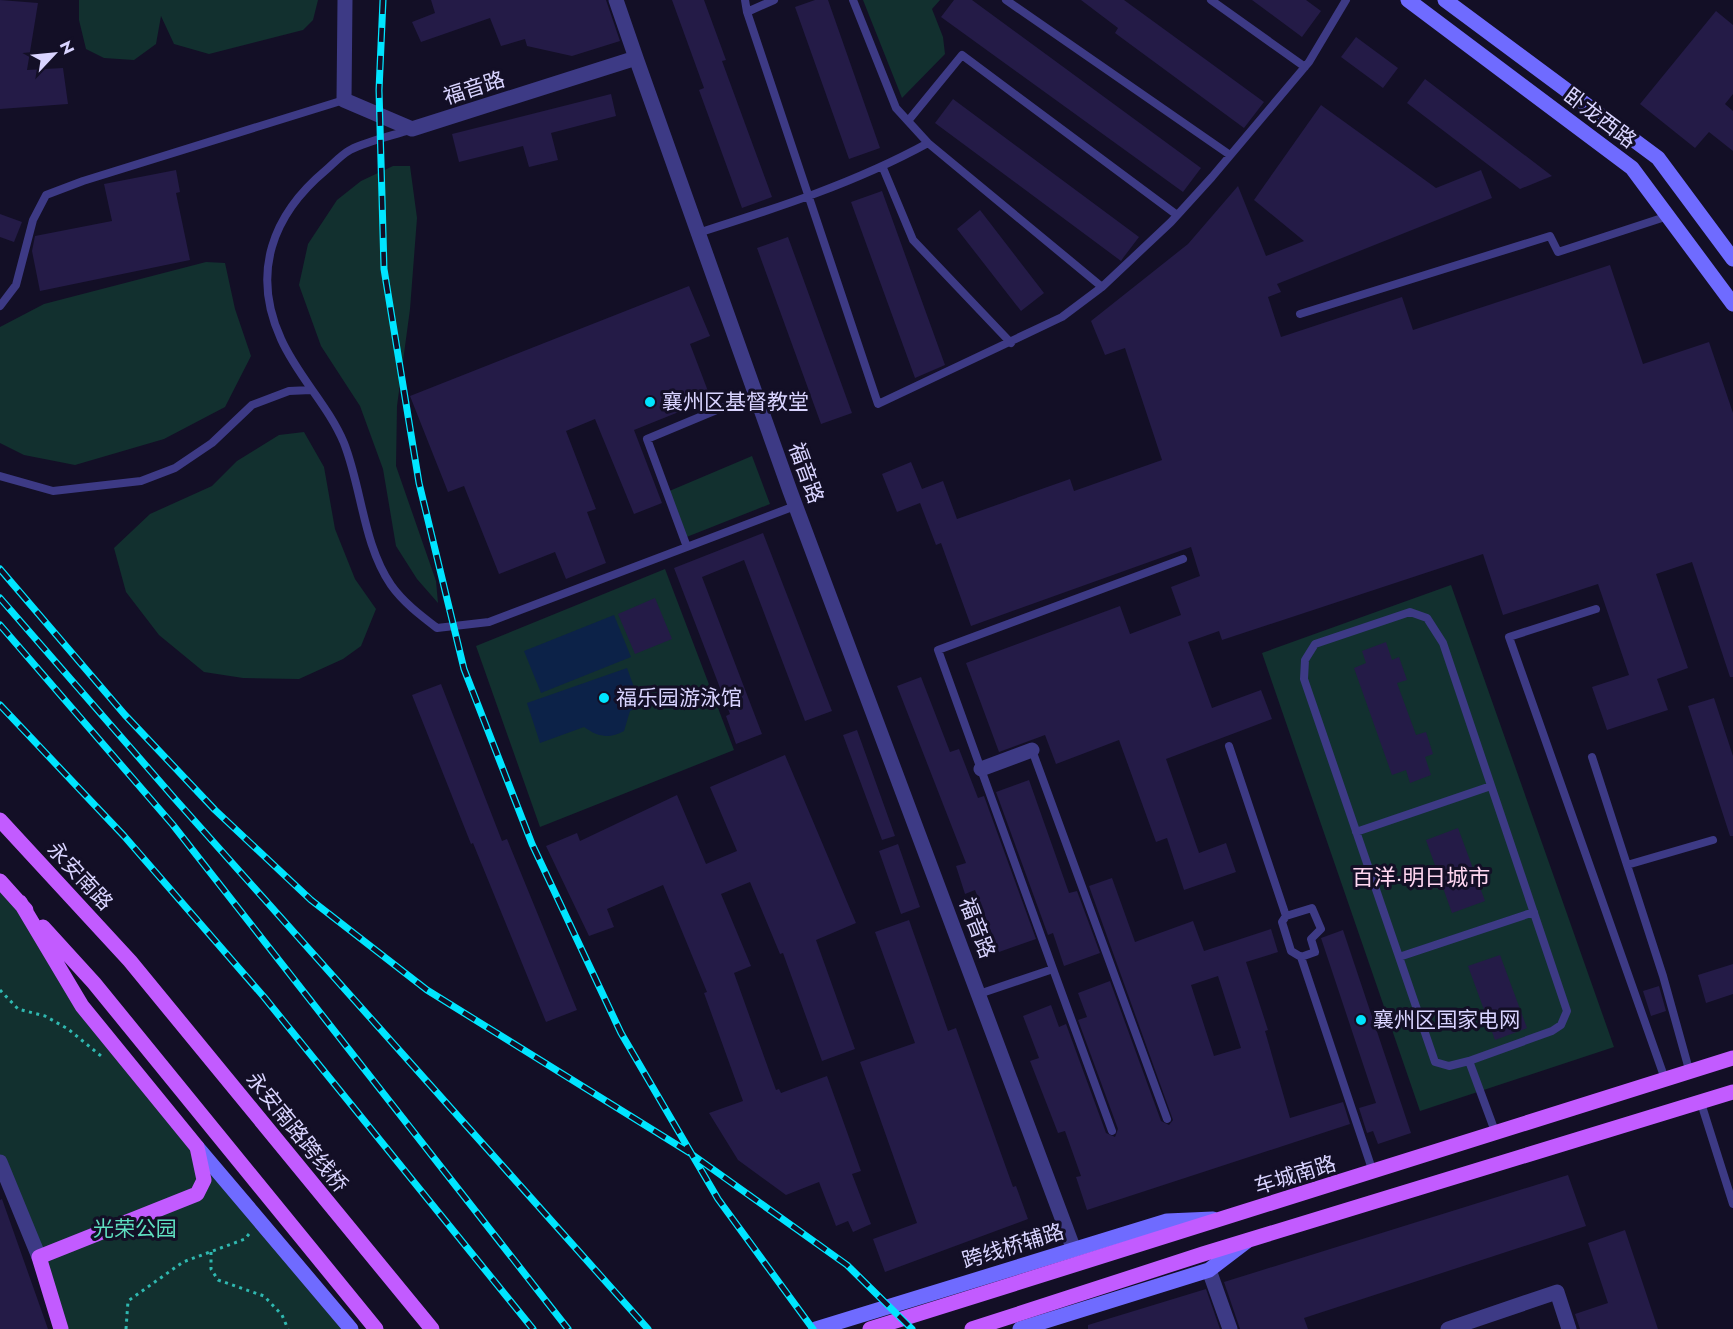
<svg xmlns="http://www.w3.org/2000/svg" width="1733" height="1329" viewBox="0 0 1733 1329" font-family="Jost,'Noto Sans SC',sans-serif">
<rect width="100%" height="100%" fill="#130f26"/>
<!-- green -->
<path fill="#12302f" d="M79,0h239l-5,20 -10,10 -94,24 -35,-10 -13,-28 -5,28 -22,16 -30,-2 -18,-9 -7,-29z
M863,0h77l-8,9 11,28 2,17 -43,44z
M393,166h17l7,52 -7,91 -13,97 -1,60 40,115 2,22 -21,-24 -21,-33 -13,-77 -23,-63 -39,-60 -22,-61 9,-41 29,-44 24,-19z
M206,262l19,1 10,46 16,47 -26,51 -61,32 -89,26 -51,-10 -24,-12v-116l44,-23z
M304,432l20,35 11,62 20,50 21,30 -15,37 -18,13 -44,20 -56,-1 -39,-6 -45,-37 -33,-43 -12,-44 36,-34 62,-28 25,-25 42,-26z
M752,456l18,48 -86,34 -17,-46z
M665,569l69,181 -194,77 -64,-181z
M1451,585l163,462 -194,64 -158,-458z
M0,881l82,125 269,323h-290l-61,-167z"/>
<!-- water -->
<path fill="#0c2248" d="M614,615l17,42 -90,36 -17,-42z
M627,668l14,38 -11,5 -6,20c-15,8 -26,6 -40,-4l-44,16 -13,-40z"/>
<!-- building -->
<path fill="#241b47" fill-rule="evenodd" d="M0,0l38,3 -11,67 36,-2 5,36 -68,5z
M431,0h175l14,41 -48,15 -45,-10 -2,-7 -24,7 -11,-28 -69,24 -9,-20 23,-9z
M672,0h32l22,60 -4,1 50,136 -30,11 -43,-118 5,-2z
M815,0h13l52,148 -31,11 -54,-152z
M954,0h18l229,168 -18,24 -242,-175z
M1081,0h43l140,102 -20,26 -129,-95 3,-5z
M1252,0h54l15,11 -19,26z
M1716,11l17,14v69l-8,10 8,7v40l-24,-19 -14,16 -55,-44z
M1356,37l42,31 -15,20 -42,-31z
M1425,79l127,97 -32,13 -113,-86z
M611,94l5,22 -65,17 7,27 -29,7 -6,-21 -64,16 -7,-28z
M953,99l186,138 -16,21 -2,3 -186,-138z
M1321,105l115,83 45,-18 11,28 -215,86 4,8 -13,5 13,40 121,-40 11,33 197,-65 33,99 66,-22 24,71v264h-3l-38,-115 -36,12 32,94 -31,11 11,31 -61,20 -15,-43 37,-12 -31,-91 -95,31 -20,-61 -261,86 -3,-9 -31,11 24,66 49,-18 11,29 -106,40 33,94 27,-10 10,29 -52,18 -17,-52 -11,4 -37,-102 -63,24 -11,-29 -46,17 -33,-89 154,-57 10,28 51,-19 -10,-28 29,-11 -9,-29 -220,79 -30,-83 -5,2 -16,-42 -23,9 -15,-38 29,-12 11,27 21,-8 14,38 113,-40 4,12 88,-31 -37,-112 -20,7 -14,-34 97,-77 50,-58 28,70 38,-15 -50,-41z
M176,170l4,22 -4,1 14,67 -150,31 -8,-40 3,-15 77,-15 -8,-37z
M882,191l63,174 -30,13 -64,-176z
M980,210l64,83 -23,18 -64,-82z
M0,214l22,8 -8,20 -14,-5z
M788,237l64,176 -31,11 -64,-176z
M689,286l21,50 -20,8 21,55 -77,31 28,73 -28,11 -39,-95 -29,12 30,78 -9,3 19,51 -40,16 -11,-27 -56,22 -35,-88 -16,6 -38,-96z
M763,533l69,178 -27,10 -61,-161 -42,17 60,157 -26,10 -10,-28 4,-2 -56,-146z
M655,598l17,41 -37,15 -17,-40z
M1386,642l6,18 7,-3 8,23 -10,3 19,52 10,-3 7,22 -8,3 6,18 -21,8 -4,-13 -14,5 -38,-107 12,-5 -4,-12z
M921,677l29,75 9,-3 19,49 6,-2 52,143 -37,13 -24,-62 -10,4 -9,-28 10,-3 -69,-177z
M441,684l61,157 5,-2 70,171 -31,12 -73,-179 -2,1 -59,-149z
M1714,698l19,58v80h-3l-42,-130z
M857,730l38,106 -13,4 -39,-105z
M785,755l71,168 -40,17 39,109 -33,12 -39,-108 -3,1 -30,-72 -29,12 30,72 -17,7 42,117 3,-1 2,4 46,-17 34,95 -9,3 19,50 -18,8 -5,-11 -12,5 -17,-44 -33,13 -48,-35 -29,-47 34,-12 -39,-108 3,-1 -44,-107 -56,24 7,18 -25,9 -43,-90 31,-13 3,8 97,-46 29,69 31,-13 -27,-64z
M1029,780l40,113 8,-2 23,62 -36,13 -11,-33 -5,2 -52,-143z
M1458,828l27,73 -33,12 -26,-73z
M898,844l22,63 -19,7 -22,-63z
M1112,878l23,64 58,-21 11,30 67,-22 7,23 -32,10 22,68 -3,1 25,87 53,-16 7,22 -263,86 -11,-33 5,-1 -16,-45 -7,2 -28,-72 9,-3 -16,-42 28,-11 8,22 7,-3 40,109 9,4 3,-8 -40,-109 9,-3 -9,-24 32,-12 51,140 8,4 4,-5 -84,-234zM1218,976l23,72 -27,8 -23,-71z
M909,920l39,111 8,-3 57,159 3,-1 12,33 -143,53 -12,-33 44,-16 -57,-161 55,-19 -40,-111z
M1343,930l68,203 -33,11 -5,-13 -6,2 -8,-25 17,-5 -55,-165z
M1500,955l27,73 -32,12 -27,-74z
M1733,964v30l-27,9 -8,-28z
M1659,986l7,25 -15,5 -8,-25z
M1568,1175l18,51 -282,92 4,11h-68l-16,-47z
M2,1199l46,130h-48v-129z
M1625,1230l33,99h-78l-5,-15 33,-11 -20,-60z
M1206,1289l14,40h-132v-4z"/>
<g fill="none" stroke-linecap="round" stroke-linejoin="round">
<!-- path -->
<path stroke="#2fb8b0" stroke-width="3" stroke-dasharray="3 4.5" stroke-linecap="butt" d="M0,990l18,19 27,7 23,13 33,27
M211,1252v17l7,11 46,16 18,19 6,14
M126,1329l2,-28 55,-39 62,-23 4,-5"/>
<!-- lane -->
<path stroke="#3d3a85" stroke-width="8" d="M745,0l2,12
M774,0l-27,12 131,392 184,-87 40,-30
M853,0l43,108 32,35
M1006,0l224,155
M1211,0l94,67
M908,121l54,-66 215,160
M410,130c-19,6 -42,11 -60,20 -9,5 -17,14 -24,20 -54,45 -75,103 -45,169 17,38 47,66 63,104 18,46 19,101 47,142 12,17 29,30 46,43l52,-6 306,-116
M883,168l30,72 98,103
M698,233c79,-25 157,-50 230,-90l174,144 69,-65 41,-45 97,-115 37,-62
M0,306l16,-21 17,-65 13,-25 37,-14 261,-81
M1300,314l250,-78 8,16 110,-36
M0,476l53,15 88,-10 34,-13 37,-25 40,-38 37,-14 22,-1
M687,547l-40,-108 108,-45
M1596,609l-87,28 156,442
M1229,746l57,170
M1032,750l135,369
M1592,757l71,219 27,97
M1356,832l135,-46
M1627,865l86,-25
M1301,957l14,-5 -4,-13 10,-10 -9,-21 -26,8 -4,6 9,29 10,6 72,215
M1399,957l135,-45
M1053,969l59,162
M979,994l74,-25 -115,-319 245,-91
M1469,1061l83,-30 9,-6 6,-14 -124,-368 -16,-25 -17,-6 -95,32 -10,16 -1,19 131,383 14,4 20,-5 27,73
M1701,1103l32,101"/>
<!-- street -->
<path stroke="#3d3a85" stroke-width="15" d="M345,0l-1,100 68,29 224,-71 154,433 284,759
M616,0l20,58
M981,769l51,-19
M0,1162l39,95
M1209,1270l21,59
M1448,1329l109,-37 12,37"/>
<!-- secondary -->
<path stroke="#6f6bff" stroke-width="15" d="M1408,0l224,168 101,136
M1445,0l213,158 75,101
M197,1147l154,182
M816,1329l351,-108 46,-2
M1020,1329l189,-59 38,-29"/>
<!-- primary -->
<path stroke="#c25bff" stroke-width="15" d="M0,820l130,141 302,368
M0,881l26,29
M20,902l62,104 115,141 7,33 -7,14 -158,63 22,72
M43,927l51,56 282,346
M870,1329l863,-271
M972,1329l231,-75 530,-162"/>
<defs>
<path id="rail" d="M383,0l-4,90 5,179 35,214 45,186 68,175 89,189 97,166 95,130
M0,569l125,146 90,95 96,90 116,90 263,163 157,112 65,64
M0,598l175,201 473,530
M0,625l173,200 395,504
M0,705l124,131 140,161 269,332"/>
</defs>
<!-- rail casing -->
<use href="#rail" stroke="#00e5ff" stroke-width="7"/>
<!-- rail -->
<use href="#rail" stroke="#130f26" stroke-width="4.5" stroke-dasharray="14" stroke-linecap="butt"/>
</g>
<!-- markers -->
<g fill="#00e5ff" stroke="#130f26" stroke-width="2">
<circle cx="650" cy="402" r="6"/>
<circle cx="604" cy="698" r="6"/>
<circle cx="1361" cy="1020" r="6"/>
</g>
<g text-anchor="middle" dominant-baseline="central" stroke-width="6" stroke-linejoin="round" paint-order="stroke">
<!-- street labels -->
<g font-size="21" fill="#d9d4ff" stroke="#130f26">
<text transform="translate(474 88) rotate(-18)">福音路</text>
<text transform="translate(1600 118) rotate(37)">卧龙西路</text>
<text transform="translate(806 473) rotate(70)">福音路</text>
<text transform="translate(80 876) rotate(47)">永安南路</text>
<text transform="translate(977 928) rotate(69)">福音路</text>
<text transform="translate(297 1132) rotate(51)">永安南路跨线桥</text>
<text transform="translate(1295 1175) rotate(-17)">车城南路</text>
<text transform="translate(1013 1246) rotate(-17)">跨线桥辅路</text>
</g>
<!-- poi labels -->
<g font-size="21" fill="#d9d4ff" stroke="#130f26" text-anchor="start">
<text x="662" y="402">襄州区基督教堂</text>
<text x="616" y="698">福乐园游泳馆</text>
<text x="1373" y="1020">襄州区国家电网</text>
</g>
<!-- park labels -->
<g font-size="21" fill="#5fe0c0" stroke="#130f26">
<text x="135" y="1229">光荣公园</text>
</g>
<!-- neighbourhood labels -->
<g font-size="22" fill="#ffd6f0" stroke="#130f26">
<text x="1421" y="877">百洋·明日城市</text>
</g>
</g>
<!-- north arrow -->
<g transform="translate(54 54) rotate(64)" stroke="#130f26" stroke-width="4.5" paint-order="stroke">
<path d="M0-4.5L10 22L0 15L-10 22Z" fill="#d9d4ff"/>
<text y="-9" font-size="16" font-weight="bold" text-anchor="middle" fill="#d9d4ff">N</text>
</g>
</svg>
